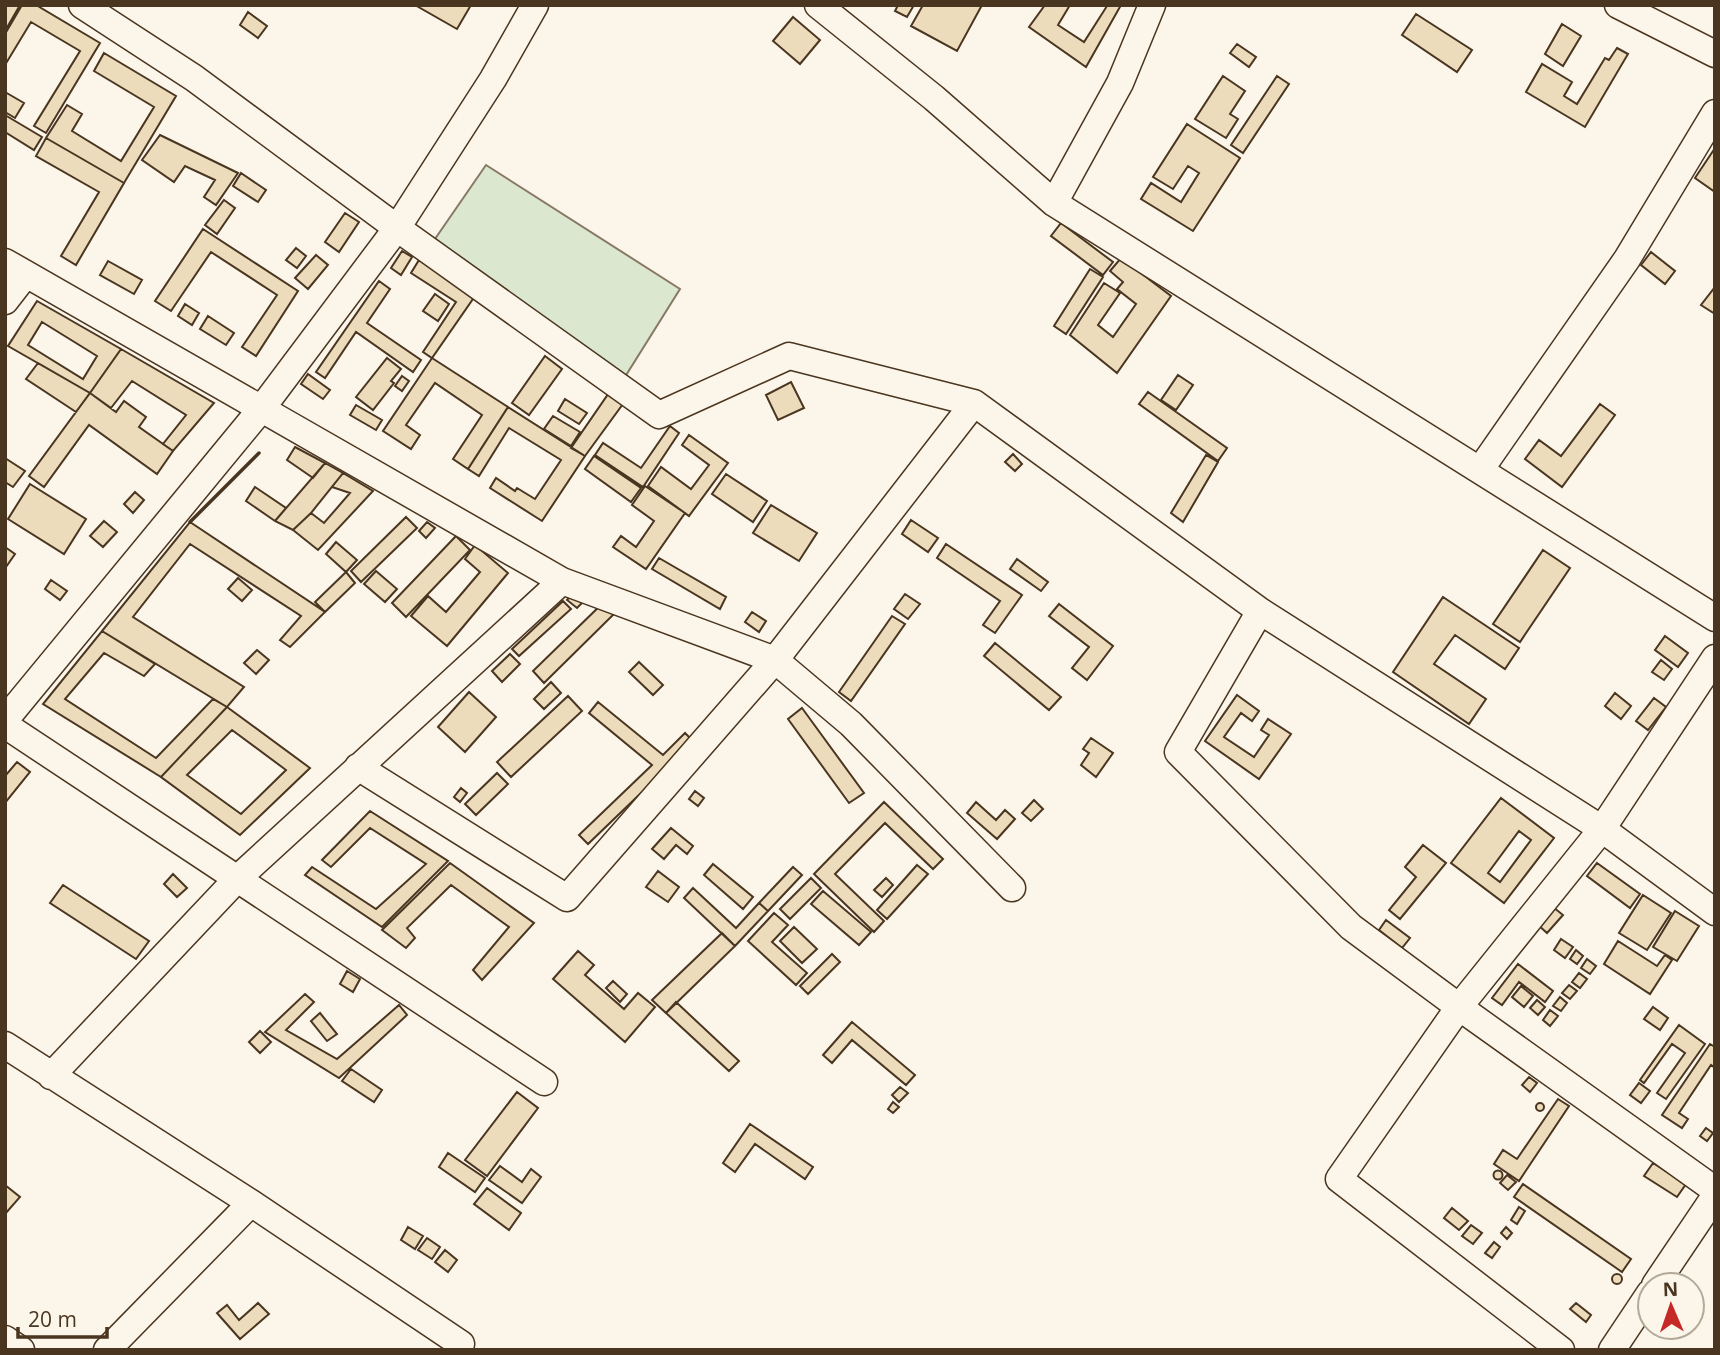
<svg xmlns="http://www.w3.org/2000/svg" width="1720" height="1355" viewBox="0 0 1720 1355" font-family="'Open Sans',sans-serif">
<rect width="100%" height="100%" fill="#fbf6e9"/>
<!-- green -->
<path fill="#dce7d0" stroke="#887966" stroke-width="2" d="M486,165l194,124 -57,91 -197,-128z"/>
<!-- building -->
<path fill="#ecdcbc" stroke="#4a3520" stroke-width="2" fill-rule="evenodd" d="M5,5h15l-15,26z
M22,5h14l64,38 -54,90 -12,-7 46,-75 -49,-29 -26,43v-31z
M415,5h56l-14,24z
M898,5h16l-7,12 -12,-6z
M923,5h59l-25,46 -46,-25z
M1045,5h25l-12,20 26,17 23,-36 -2,-1h16l-35,62 -57,-40z
M248,12l19,14 -9,12 -18,-13z
M1416,14l56,36 -15,22 -55,-37z
M793,17l27,23 -20,24 -27,-23z
M1562,24l19,12 -18,30 -18,-12z
M1237,44l19,13 -7,10 -19,-14z
M1617,48l11,6 -43,73 -59,-35 16,-28 30,18 -8,14 13,8 28,-46 4,2z
M104,53l72,43 -52,87 -78,-45 21,-33 15,9 -10,17 49,30 33,-54 -60,-36z
M1223,76l22,15 -15,23 8,5 -12,19 -31,-19z
M1277,76l12,8 -46,69 -12,-8z
M5,92l19,11 -9,15 -10,-6z
M5,115l37,22 -8,13 -29,-18z
M1187,124l53,34 -47,73 -52,-32 10,-16 30,19 18,-29 -11,-7 -15,23 -20,-12z
M160,135l78,38 -22,32 -12,-8 11,-17 -30,-14 -11,16 -32,-22z
M46,138l78,45 -48,82 -15,-9 38,-64 -63,-36z
M1715,148v44l-20,-14z
M241,173l25,17 -8,12 -25,-16z
M224,200l11,8 -18,26 -12,-9z
M345,213l14,9 -20,30 -14,-10z
M1061,223l52,39 -10,13 -52,-39z
M203,229l95,62 -42,65 -14,-9 35,-52 -66,-43 -40,59 -16,-10z
M296,248l10,8 -9,12 -11,-8z
M402,251l10,6 -11,18 -10,-7z
M1651,252l24,19 -10,13 -24,-19z
M316,255l12,10 -20,24 -13,-11z
M1121,258l50,38 -54,77 -47,-38 34,-52 16,10 -22,32 15,12 23,-33 -19,-15 6,-7 -13,-11z
M419,260l56,36 -43,62 -9,-6 33,-50 -45,-29z
M108,261l34,19 -8,14 -34,-19z
M1090,269l13,8 -37,57 -12,-8z
M379,281l11,8 -23,34 54,37 -8,12 -57,-40 -31,46 -9,-6z
M1715,287v27l-14,-9z
M435,294l14,10 -11,17 -15,-10z
M37,301l84,48 -31,44 -82,-47zM42,322l55,34 -14,23 -55,-34z
M185,304l14,9 -7,12 -14,-9z
M208,316l26,17 -8,12 -26,-16z
M121,349l93,54 -41,48 -10,-7 23,-29 -54,-34 -21,27 -21,-15z
M545,356l17,13 -33,46 -17,-12z
M387,358l14,11 -10,12 3,2 -21,27 -17,-13z
M432,358l76,49 -40,62 -15,-10 29,-44 -47,-32 -29,42 14,10 -9,14 -28,-18z
M38,363l52,30 -14,19 -50,-33z
M308,374l22,16 -7,9 -22,-15z
M1178,375l15,10 -17,25 -15,-10z
M402,376l7,5 -7,10 -7,-5z
M791,382l13,26 -26,12 -12,-25z
M613,387l15,10 -43,59 -14,-8z
M1148,392l79,56 -9,13 -79,-57z
M90,393l26,19 8,-11 22,16 -7,10 34,24 -16,23 -68,-49 -45,62 -15,-11z
M565,399l22,14 -8,11 -21,-13z
M1600,404l15,11 -53,72 -37,-28 14,-19 22,16z
M356,405l26,15 -6,10 -26,-15z
M508,407l77,49 -43,65 -52,-33 6,-10 19,13 2,-3 18,11 26,-39 -52,-32 -30,48 -11,-7z
M553,416l27,16 -9,14 -27,-17z
M670,426l9,7 -36,54 -48,-32 8,-12 38,25z
M689,435l39,28 -39,53 -41,-30 13,-19 30,22 18,-24 -27,-20z
M295,447l30,16 -12,15 -26,-18z
M1013,454l9,10 -7,7 -10,-9z
M1206,455l12,7 -35,60 -12,-9z
M594,456l47,32 -10,14 -46,-33z
M5,458l20,13 -12,16 -8,-5z
M325,463l18,10 -32,40 -18,17 -18,-9z
M343,473l30,18 -55,59 -25,-20 18,-17 13,10 26,-30 -18,-6z
M726,474l41,27 -14,21 -41,-28z
M30,484l56,35 -22,35 -56,-35z
M645,486l40,27 -39,56 -33,-22 8,-11 15,11 18,-26 -22,-16z
M255,487l31,21 -11,13 -29,-20z
M135,492l9,8 -11,13 -9,-9z
M771,505l46,28 -18,28 -46,-28z
M406,517l11,11 -56,54 -10,-11z
M911,520l27,18 -10,14 -26,-18z
M104,521l13,11 -14,15 -13,-11z
M190,522l135,90 -35,35 -10,-7 21,-24 -111,-72 -57,73 111,70 -17,20 -125,-76z
M427,522l8,6 -9,10 -7,-7z
M456,536l14,14 -64,67 -14,-14z
M336,542l21,18 -11,12 -20,-18z
M946,544l76,51 -27,38 -12,-8 17,-24 -63,-43z
M475,545l33,28 -61,73 -36,-30 17,-20 18,16 34,-40 -15,-13z
M5,547l10,7 -9,13h-1z
M1543,550l27,18 -50,74 -27,-18z
M659,558l67,39 -6,12 -68,-40z
M1017,559l31,23 -7,9 -31,-22z
M376,571l21,18 -12,13 -21,-18z
M346,572l9,11 -30,29 -10,-10z
M238,578l14,12 -10,11 -14,-12z
M51,580l16,11 -7,9 -15,-11z
M575,591l10,9 -8,8 -10,-8z
M905,594l15,10 -12,15 -14,-10z
M1443,597l76,51 -14,21 -50,-34 -21,29 52,35 -17,25 -76,-52z
M606,600l11,11 -73,72 -11,-12z
M563,601l8,8 -52,47 -7,-7z
M1059,604l54,42 -26,34 -15,-12 17,-21 -40,-31z
M752,612l14,9 -7,11 -14,-10z
M892,616l13,8 -54,77 -12,-9z
M102,631l53,33 -11,12 -40,-23 -39,46 91,59 57,-59 14,8 -66,70 -118,-73z
M1665,636l23,17 -10,14 -23,-17z
M995,643l66,54 -12,13 -65,-54z
M257,650l12,10 -13,14 -12,-11z
M510,654l10,10 -18,18 -10,-11z
M1661,660l11,9 -8,11 -12,-8z
M639,662l24,23 -10,10 -24,-23z
M551,682l10,11 -17,16 -10,-10z
M469,692l27,25 -31,35 -27,-25z
M1615,693l16,13 -10,13 -16,-13z
M1237,695l22,16 -7,10 -11,-8 -17,24 30,20 15,-22 -8,-5 7,-11 23,15 -32,45 -54,-38z
M568,696l14,15 -71,66 -14,-15z
M1654,698l12,9 -18,23 -12,-9z
M598,702l65,53 22,-22 9,9 -106,102 -9,-9 73,-70 -63,-52z
M227,707l83,61 -70,67 -79,-58zM232,730l54,40 -45,44 -54,-39z
M802,708l62,85 -15,10 -61,-84z
M1091,738l22,15 -17,24 -15,-12 8,-12 -6,-4z
M17,762l13,10 -25,31v-27z
M497,773l11,11 -32,31 -11,-11z
M461,788l6,5 -7,9 -6,-5z
M695,791l9,7 -6,8 -9,-7z
M1501,798l53,40 -50,65 -53,-40zM1519,831l12,9 -31,42 -12,-9z
M1034,800l9,9 -12,12 -9,-8z
M884,802l59,57 -10,10 -48,-46 -50,51 49,47 -10,11 -60,-58z
M976,802l20,18 9,-10 10,9 -18,20 -30,-26z
M370,811l78,50 -66,66 -77,-52 7,-8 64,42 50,-45 -56,-36 -39,39 -9,-7z
M671,828l22,18 -6,8 -11,-9 -12,14 -12,-10z
M1423,845l23,18 -46,56 -11,-9 27,-33 -11,-10z
M450,863l84,60 -52,57 -9,-10 36,-43 -58,-42 -44,43 8,10 -9,10 -24,-18z
M1597,863l43,31 -10,14 -43,-32z
M713,864l40,33 -10,12 -39,-34z
M917,865l11,9 -41,45 -10,-9z
M793,867l9,8 -34,36 -9,-8z
M658,871l21,16 -11,15 -22,-15z
M173,874l14,14 -10,9 -13,-13z
M811,878l10,10 -31,31 -10,-10z
M886,878l7,7 -11,12 -8,-7z
M63,885l86,56 -13,18 -86,-56z
M693,888l43,40 23,-25 9,8 -33,35 -51,-48z
M823,891l48,41 -12,13 -48,-41z
M1643,895l28,18 -24,37 -28,-17z
M1553,907l10,8 -16,18 -10,-9z
M1675,911l24,15 -22,35 -24,-14z
M774,913l14,12 -16,17 35,31 -11,12 -48,-44z
M1386,920l24,18 -8,10 -23,-18z
M794,927l23,22 -15,14 -22,-22z
M722,933l13,13 -69,67 -14,-13z
M1561,939l12,8 -8,11 -11,-8z
M1618,941l39,25 8,-11 7,5 -22,34 -46,-30z
M1576,950l7,6 -6,8 -7,-5z
M578,951l16,14 -9,10 39,34 14,-16 17,14 -30,35 -72,-63z
M832,954l8,8 -32,32 -8,-8z
M1587,959l9,7 -6,8 -9,-6z
M1518,964l35,27 -8,11 -26,-20 -17,23 -10,-7z
M347,971l13,8 -7,13 -13,-8z
M1579,973l8,6 -7,9 -8,-6z
M613,981l14,13 -7,8 -14,-14z
M1569,985l8,6 -7,8 -8,-6z
M1521,986l12,10 -9,11 -12,-10z
M305,994l9,8 -28,28 51,29 62,-54 8,10 -68,63 -74,-46z
M1560,997l7,6 -6,8 -8,-5z
M1537,1000l8,7 -7,8 -8,-7z
M676,1002l63,59 -10,10 -63,-58z
M1653,1007l15,11 -8,12 -16,-11z
M1550,1010l8,6 -8,10 -7,-6z
M320,1013l17,21 -10,7 -16,-20z
M852,1022l63,53 -9,10 -54,-45 -20,23 -9,-8z
M1679,1025l26,19 -39,55 -9,-6 28,-40 -13,-9 -28,39 -4,-3z
M260,1031l11,11 -11,11 -11,-11z
M1710,1044l5,3v21l-4,-3 -32,48 9,6 -6,9 -20,-13z
M351,1069l31,21 -8,12 -32,-21z
M1529,1077l8,6 -7,9 -8,-7z
M1639,1083l11,8 -9,12 -11,-8z
M900,1087l8,6 -9,9 -7,-7z
M517,1092l21,16 -51,68 -22,-16z
M1558,1099l11,7 -50,75 -25,-17 9,-14 14,9z
M893,1102l6,5 -6,6 -5,-4z
M1536 1107a4 4 0 1 1 8 0a4 4 0 1 1-8 0Z
M750,1124l63,43 -8,12 -50,-35 -20,28 -12,-9z
M1706,1128l7,5 -6,8 -7,-5z
M448,1153l37,25 -10,14 -36,-25z
M1653,1163l33,21 -9,13 -33,-21z
M500,1166l22,16 9,-13 10,8 -19,26 -33,-23z
M1493.5 1175a4.5 4.5 0 1 1 9 0a4.5 4.5 0 1 1-9 0Z
M1507,1175l9,7 -8,8 -8,-7z
M1523,1184l108,75 -9,13 -108,-75z
M5,1185l15,12 -15,17z
M487,1188l34,25 -12,17 -35,-26z
M1519,1207l6,4 -8,13 -6,-4z
M1452,1208l16,13 -9,9 -15,-12z
M1471,1225l11,8 -9,11 -11,-8z
M408,1227l15,9 -8,13 -14,-9z
M1506,1227l6,6 -5,6 -6,-6z
M427,1238l13,9 -8,12 -14,-9z
M1494,1242l6,5 -8,11 -7,-5z
M445,1250l12,10 -9,12 -13,-10z
M1612 1279a5 5 0 1 1 10 0a5 5 0 1 1-10 0Z
M258,1303l11,11 -29,25 -23,-26 10,-8 12,15z
M1576,1303l15,12 -5,7 -16,-13z"/>
<g fill="none" stroke-linecap="round" stroke-linejoin="round">
<defs>
<path id="street" d="M82,5l112,73 203,150 262,187 130,-59 185,47 286,208 -82,141 173,175 108,80 256,183
M818,5l116,93 120,105 661,415
M1618,5l97,49
M1054,203l66,-120 32,-78
M5,262l557,319 213,79 199,-257
M5,301l21,-27
M1480,470l147,-211 88,-146
M1260,611l342,218 113,83
M5,720l257,-312 135,-180 96,-149 42,-74
M5,725l539,357
M358,767l209,131 208,-238 76,64 161,164
M5,1045l246,158 210,141
M51,1076l186,-197 325,-298
M1655,1285l60,-89
M5,1339l16,11
M107,1350l144,-147
M1561,1350l-222,-171 120,-172 143,-178 113,-171
M1612,1350l38,-57"/>
</defs>
<!-- street casing -->
<use href="#street" stroke="#4a3520" stroke-width="29"/>
<!-- street -->
<use href="#street" stroke="#fbf6e9" stroke-width="26"/>
<!-- wall -->
<path stroke="#4a3520" stroke-width="3.5" d="M190,522l69,-69"/>
</g>
<!-- border -->
<rect width="1720" height="1355" fill="none" stroke="#4a3520" stroke-width="14"/>
<!-- north arrow -->
<g transform="translate(1671 1306) rotate(358)"><circle r="33" fill="#fbf6e9" stroke="#b4a999" stroke-width="2"/>
<path d="M0-5L12 26L0 18L-12 26Z" fill="#c62828"/>
<text y="-10" font-size="19" font-weight="bold" text-anchor="middle" fill="#4a3520">N</text>
</g>
<!-- scale -->
<path d="M18 1327v10h89v-10" fill="none" stroke="#4a3520" stroke-width="3.5"/>
<text x="28" y="1327" font-size="21" fill="#4a3520" stroke="#fbf6e9" stroke-width="5" paint-order="stroke">20 m</text>
</svg>
